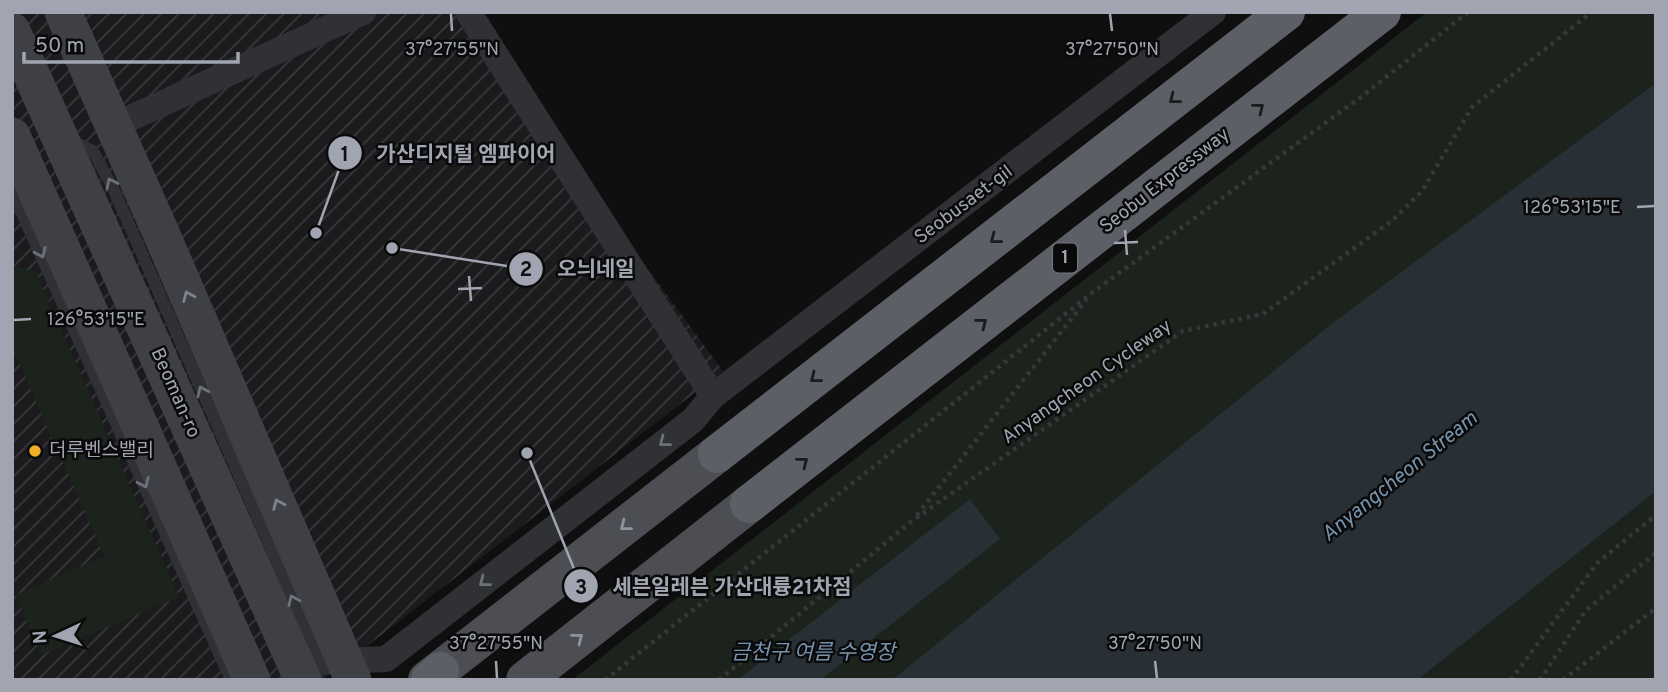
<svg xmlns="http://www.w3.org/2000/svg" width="1668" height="692" viewBox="0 0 1668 692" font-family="Overpass,'Noto Sans KR',sans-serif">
<defs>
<pattern id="industrial-furrows" width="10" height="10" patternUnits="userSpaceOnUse" patternTransform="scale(1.75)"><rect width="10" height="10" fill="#1b1b1d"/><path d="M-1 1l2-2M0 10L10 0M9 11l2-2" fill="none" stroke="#39393b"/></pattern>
</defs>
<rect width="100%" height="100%" fill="#0f0f10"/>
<!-- industrial -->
<path fill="url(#industrial-furrows)" d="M12,12h472l155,245 84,114 -400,309h-311z"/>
<!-- green -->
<path fill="#1b231c" d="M1427,12h229v668h-1084z
M12,266l24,6 143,325 -138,58 -26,-60 89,-39 -92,-209z"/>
<!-- water -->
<path fill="#282f35" d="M1656,83v408l-239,189h-525l442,-358z
M970,499l30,40 -180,141h-83z"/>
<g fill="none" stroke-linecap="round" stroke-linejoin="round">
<!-- path -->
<path stroke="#36383c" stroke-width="4.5" stroke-dasharray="3.5 5" stroke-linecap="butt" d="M917,515l170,-216
M605,680l488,-388 268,-195 107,-85
M719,680l193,-159 271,-190 80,-17 130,-94 29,-29 50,-84 120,-95
M1511,680l86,-117 59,-48
M1540,680l46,-70 70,-57
M1563,680l93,-72"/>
<!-- lane -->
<path stroke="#303135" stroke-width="12" d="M77,143l16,8 20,37 208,474
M12,191l219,489"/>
<!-- street -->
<path stroke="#303135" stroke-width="26" d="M468,12l245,384
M113,126l250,-114
M292,680l29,-18 65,-3 307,-239 20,-24 500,-384"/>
<!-- secondary -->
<path stroke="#3e4045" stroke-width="37" d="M63,12l99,223
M12,136l240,544"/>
<!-- primary -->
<path stroke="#4c4e54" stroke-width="38" d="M427,680l290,-226
M525,680l224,-176"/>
<!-- highway -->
<path stroke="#5c5f66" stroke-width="38" d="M717,454l569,-442
M749,504l633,-492
M430,680l10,-9"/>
<!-- secondary-bridge -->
<path stroke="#3e4045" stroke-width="37" d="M12,31l291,649
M162,235l191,445"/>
</g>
<!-- one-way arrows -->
<defs><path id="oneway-chevron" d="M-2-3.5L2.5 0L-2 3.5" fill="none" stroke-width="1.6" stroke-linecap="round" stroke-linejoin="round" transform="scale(1.75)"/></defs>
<g stroke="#1a1b1d">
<use href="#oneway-chevron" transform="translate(1174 99) rotate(142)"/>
<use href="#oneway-chevron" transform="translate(1259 108) rotate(-38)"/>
<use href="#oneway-chevron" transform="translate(995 239) rotate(142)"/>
<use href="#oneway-chevron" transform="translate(982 323) rotate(-38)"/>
<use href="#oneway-chevron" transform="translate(815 378) rotate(142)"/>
<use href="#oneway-chevron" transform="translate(803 462) rotate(-38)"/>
</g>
<g stroke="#6e7179">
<use href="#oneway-chevron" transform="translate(111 183) rotate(-115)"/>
<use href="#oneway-chevron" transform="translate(41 253) rotate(66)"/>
<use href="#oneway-chevron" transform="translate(202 391) rotate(-114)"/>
<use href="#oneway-chevron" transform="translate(664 442) rotate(142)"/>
<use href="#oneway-chevron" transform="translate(144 483) rotate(66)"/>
<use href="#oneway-chevron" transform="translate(484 582) rotate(142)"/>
<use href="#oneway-chevron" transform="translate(293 600) rotate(-114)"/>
</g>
<g stroke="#7e828b">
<use href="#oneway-chevron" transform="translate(188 296) rotate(-113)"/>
<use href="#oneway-chevron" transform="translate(278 504) rotate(-113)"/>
</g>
<g stroke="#8f949e">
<use href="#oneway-chevron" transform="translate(625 526) rotate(142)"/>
<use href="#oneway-chevron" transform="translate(578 638) rotate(-38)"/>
</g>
<!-- ticks -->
<path fill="none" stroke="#a0a5b1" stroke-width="2.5" d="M451,14l1,17M1110,14l2,17M1637,207l17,-1M1125,230l2,25M1114,243l24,-1M469,276l2,25M458,289l24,-1M14,320l17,-1M496,661l1,17M1155,661l2,17"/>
<!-- markers -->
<circle fill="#f0af27" stroke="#0a0a0b" stroke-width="2.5" cx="35" cy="451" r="7"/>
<g text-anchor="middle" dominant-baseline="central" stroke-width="5" stroke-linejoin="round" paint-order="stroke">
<!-- shield labels -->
<rect fill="#0a0a0b" stroke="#73767f" stroke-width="2" x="1053" y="243.5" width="24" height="29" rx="5"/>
<g font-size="18" font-weight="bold" fill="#a0a5b1">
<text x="1065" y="258">1</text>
</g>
<!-- street labels -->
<g font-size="19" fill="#a0a5b1" stroke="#0a0a0b">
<text transform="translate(1165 181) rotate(-38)">Seobu Expressway</text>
<text transform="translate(964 205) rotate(-37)">Seobusaet-gil</text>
<text transform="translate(1087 382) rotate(-35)">Anyangcheon Cycleway</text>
<text transform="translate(175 393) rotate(66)">Beoman-ro</text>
</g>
<!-- poi labels -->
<g font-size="19" fill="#a0a5b1" stroke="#0a0a0b" text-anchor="start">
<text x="49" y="451">더루벤스밸리</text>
</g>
<!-- water labels -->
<g font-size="21" font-style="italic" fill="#7693ad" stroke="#0a0a0b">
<text transform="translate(1400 477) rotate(-39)">Anyangcheon Stream</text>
<text x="813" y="653">금천구 여름 수영장</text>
</g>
</g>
<g font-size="18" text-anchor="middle" fill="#a0a5b1" stroke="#0a0a0b" stroke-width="5" stroke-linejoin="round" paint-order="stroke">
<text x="452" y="55">37°27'55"N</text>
<text x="1112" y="55">37°27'50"N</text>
<text x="1572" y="213">126°53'15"E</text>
<text x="96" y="325">126°53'15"E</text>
<text x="496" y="649">37°27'55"N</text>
<text x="1155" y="649">37°27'50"N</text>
</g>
<!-- callouts -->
<path fill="none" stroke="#a0a5b1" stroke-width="2.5" d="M316 233L345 153M392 248L526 269M527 453L581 586"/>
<g fill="#a0a5b1" stroke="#0a0a0b" stroke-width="2.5">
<circle cx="316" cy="233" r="7"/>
<circle cx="392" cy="248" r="7"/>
<circle cx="527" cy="453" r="7"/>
<circle cx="345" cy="153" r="18"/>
<circle cx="526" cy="269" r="18"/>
<circle cx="581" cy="586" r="18"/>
</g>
<g font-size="21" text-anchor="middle" font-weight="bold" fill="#111">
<text x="345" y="161">1</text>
<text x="526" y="276">2</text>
<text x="581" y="594">3</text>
</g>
<g font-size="21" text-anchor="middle" font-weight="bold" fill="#a0a5b1" stroke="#0a0a0b" stroke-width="5" stroke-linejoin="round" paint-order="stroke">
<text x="466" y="161">가산디지털 엠파이어</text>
<text x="596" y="276">오늬네일</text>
<text x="732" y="594">세븐일레븐 가산대륭21차점</text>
</g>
<!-- border -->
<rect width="1668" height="692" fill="none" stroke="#a0a5b1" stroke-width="28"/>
<!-- north arrow -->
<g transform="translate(56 636) rotate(266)" stroke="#0a0a0b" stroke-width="5" paint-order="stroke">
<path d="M0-5L12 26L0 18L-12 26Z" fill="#a0a5b1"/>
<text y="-10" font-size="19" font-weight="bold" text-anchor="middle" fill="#a0a5b1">N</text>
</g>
<!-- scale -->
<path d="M24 52v10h214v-10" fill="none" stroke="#a0a5b1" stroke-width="3.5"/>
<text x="35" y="52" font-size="21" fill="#a0a5b1" stroke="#0a0a0b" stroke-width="5" paint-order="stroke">50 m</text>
</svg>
